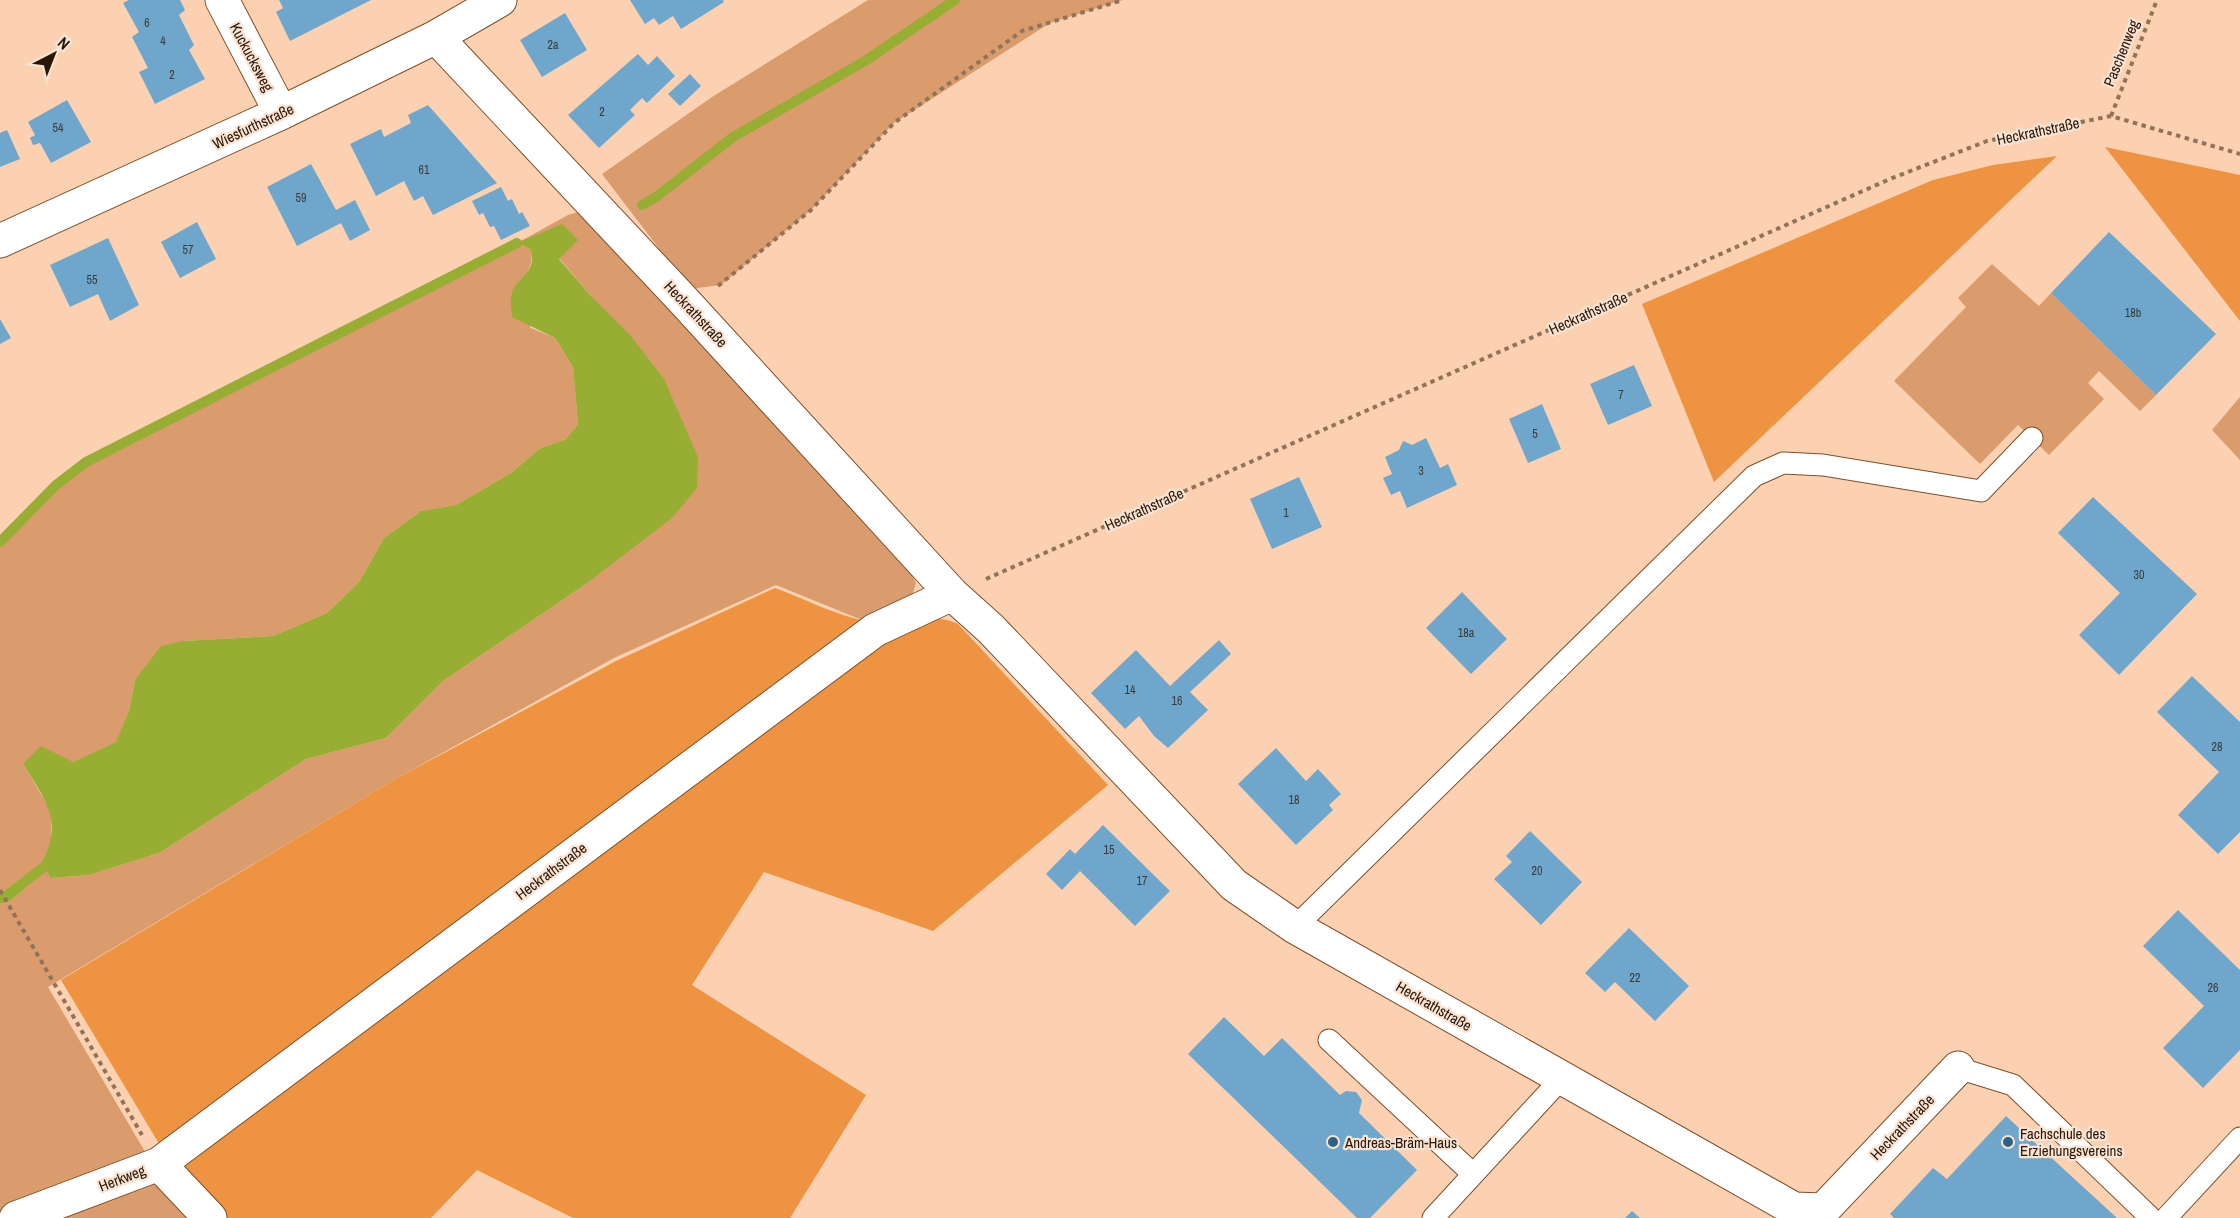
<svg xmlns="http://www.w3.org/2000/svg" width="2240" height="1218" viewBox="0 0 2240 1218" font-family="'Archivo Narrow',sans-serif">
<rect width="100%" height="100%" fill="#fcd1b1"/>
<!-- green -->
<path fill="#da9c6d" fill-rule="evenodd" d="M868,0h255l-73,23 -156,100 -83,87 -90,75 -31,4 -88,-115 110,-77z
M586,210l319,351 11,22 -4,13 -50,24 -86,-35 -162,73 -215,119 -351,210 99,168 -147,60v-311l10,-3 16,-13 -7,-9 -19,15v-356l50,-53 34,-26 318,-153 166,-91zM517,243l42,15 33,39 -9,289 -140,95 -57,57 -80,21 -147,94 -70,22 -38,3v-67l-28,-47 50,-2 44,-20 12,-31 6,-31 48,-39 90,-5 54,-23 32,-31 25,-44 37,-27 35,-6 55,-32 28,-24 27,-10 12,-15 -5,-57 -18,-29 -24,-10 -20,-33c10,-14 25,-27 19,-46z
M1992,264l47,42 12,-13 105,102 -16,16 -41,-40 -11,12 16,16 -55,56 -31,-30 -38,39 -86,-83 72,-74 -8,-9z
M2240,397v63l-28,-30z
M157,1182l34,36h-127z"/>
<!-- forest -->
<path fill="#ee9342" d="M2105,147l135,28v146z
M2057,156l-343,326 -72,-178 291,-124 60,-15z
M775,588c25,9 63,28 87,32 30,5 70,-9 96,4l150,161 -175,146 -169,-59 -72,113 174,110 -76,123h-217l-96,-48 -46,48h-210l-48,-51 -112,-187 338,-203 217,-116z"/>
<!-- water -->
<path fill="#98ad33" d="M562,224l16,16 -19,19 33,38 39,39 33,43 34,78 -1,31 -25,30 -89,68 -140,95 -57,57 -80,21 -147,94 -70,22 -38,3 -9,-16c22,-42 3,-62 -19,-98l18,-18 32,16 43,-20 13,-31 6,-31 26,-34 22,-5 90,-5 54,-23 32,-31 25,-44 37,-27 35,-6 55,-32 28,-24 27,-10 12,-15 -5,-57 -18,-29 -43,-21c0,-6 -2,-14 -1,-20 2,-20 28,-22 19,-48l-13,-6z
M19,879l7,9 -16,13 -10,3v-10z"/>
<g fill="none" stroke-linecap="round" stroke-linejoin="round">
<!-- stream -->
<path stroke="#98ad33" stroke-width="10" d="M642,205l14,-8 77,-60 132,-76 90,-61
M0,542l56,-57 30,-23 431,-219
M23,883l22,-17"/>
</g>
<!-- building -->
<path fill="#6fa7cc" d="M129,0h51l5,10 -6,5 15,30 -5,5 16,29 -50,25 -16,-32 9,-4 -16,-31 7,-5 -16,-29z
M279,0h92l-81,41 -14,-29 7,-4z
M630,0h93l1,2 -43,27 -8,-13 -14,9 -5,-7 -9,6z
M565,13l22,37 -45,27 -22,-37z
M638,54l10,11 9,-9 18,20 -28,27 -5,-5 -12,12 5,5 -36,33 -31,-33z
M690,74l11,12 -21,20 -12,-12z
M67,100l24,42 -40,21 -11,-20 -7,2 -3,-7 5,-3 -7,-13z
M428,105l69,78 -64,32 -10,-19 -9,5 -10,-20 -28,15 -26,-52 31,-15 3,8 27,-14 -3,-8z
M7,130l13,29 -20,8v-34z
M311,164l25,46 19,-10 15,30 -20,11 -9,-18 -44,23 -30,-59z
M501,187l7,14 4,-2 7,15 3,-2 8,14 -29,14 -7,-14 -4,1 -7,-14 -4,2 -7,-14z
M197,222l19,37 -36,19 -19,-36z
M2109,232l107,102 -60,61 -105,-102z
M108,238l31,67 -29,16 -12,-27 -28,13 -20,-42z
M0,319l11,19 -11,6z
M1634,365l18,41 -44,19 -18,-41z
M1542,404l19,45 -33,14 -19,-44z
M1426,438l14,30 8,-4 9,21 -50,23 -7,-17 -9,4 -8,-17 9,-4 -7,-17 14,-7 4,-9 9,4z
M1299,477l23,50 -50,22 -22,-50z
M2093,497l104,97 -78,81 -40,-40 41,-42 -62,-60z
M1462,592l45,47 -36,35 -45,-46z
M1219,640l12,14 -41,38 18,18 -40,38 -14,-12 -15,-20 -14,13 -34,-36 45,-43 34,36z
M2192,676l48,46v110l-22,22 -40,-39 41,-43 -62,-60z
M1276,748l30,33 12,-12 23,25 -12,11 4,5 -37,35 -58,-61z
M1103,825l67,66 -35,35 -55,-55 -18,19 -16,-16 24,-25 5,5z
M1530,831l52,51 -41,43 -47,-46 18,-17 -6,-6z
M2178,910l62,60v80l-37,38 -40,-40 41,-42 -61,-60z
M1629,928l60,58 -34,35 -40,-39 -10,10 -20,-19z
M1224,1017l40,39 18,-18 58,57 6,-4 10,1 6,8 -3,13 58,57 -47,48h-13l-169,-164z
M2006,1116l111,102h-223l-4,-4 43,-46 14,11z
M1632,1211l8,7h-15z"/>
<g fill="none" stroke-linecap="round" stroke-linejoin="round">
<defs>
<path id="service" d="M1295,927l459,-451 29,-13 40,2 158,26 51,-53
M1329,1040l144,134
M1958,1068l55,17 138,133
M1433,1218l129,-140
M2166,1218l74,-80"/>
<path id="minor" d="M222,0l59,113
M436,37l247,263 269,294 39,35 243,256 61,42 499,282 29,1 135,-142
M0,241l281,-128 155,-76 64,-37
M159,1164l51,54
M16,1218l143,-54 716,-534 77,-36"/>
</defs>
<!-- service casing -->
<use href="#service" stroke="#7d502b" stroke-width="23"/>
<!-- minor casing -->
<use href="#minor" stroke="#7d502b" stroke-width="35"/>
<!-- path -->
<path stroke="#91735b" stroke-width="4" stroke-dasharray="4.5 4.5" stroke-linecap="butt" d="M2111,116l46,-116
M718,286l93,-76 83,-87 128,-92 101,-31
M986,579l904,-400 97,-38 124,-25 129,38
M0,890l142,245"/>
<!-- service -->
<use href="#service" stroke="#fff" stroke-width="21"/>
<!-- minor -->
<use href="#minor" stroke="#fff" stroke-width="33"/>
</g>
<!-- markers -->
<g fill="#316180" stroke="#f9e3d3" stroke-width="2">
<circle cx="1333" cy="1142" r="6"/>
<circle cx="2008" cy="1142" r="6"/>
</g>
<g text-anchor="middle" dominant-baseline="central" stroke-width="4.5" stroke-linejoin="round" paint-order="stroke">
<!-- number labels -->
<g font-size="12" fill="#3a3a38">
<text x="147" y="23">6</text>
<text x="163" y="41">4</text>
<text x="553" y="45">2a</text>
<text x="172" y="75">2</text>
<text x="602" y="112">2</text>
<text x="58" y="128">54</text>
<text x="424" y="170">61</text>
<text x="301" y="198">59</text>
<text x="188" y="250">57</text>
<text x="92" y="280">55</text>
<text x="2133" y="313">18b</text>
<text x="1621" y="395">7</text>
<text x="1535" y="434">5</text>
<text x="1421" y="471">3</text>
<text x="1286" y="513">1</text>
<text x="2139" y="575">30</text>
<text x="1466" y="633">18a</text>
<text x="1130" y="690">14</text>
<text x="1177" y="701">16</text>
<text x="2217" y="747">28</text>
<text x="1294" y="800">18</text>
<text x="1109" y="850">15</text>
<text x="1537" y="871">20</text>
<text x="1142" y="881">17</text>
<text x="1635" y="978">22</text>
<text x="2213" y="988">26</text>
</g>
<!-- street labels -->
<g font-size="15" fill="#291606" stroke="#f9e3d3">
<text transform="translate(2121 53) rotate(-68)">Paschenweg</text>
<text transform="translate(252 57) rotate(62)">Kuckucksweg</text>
<text transform="translate(253 126) rotate(-25)">Wiesfurthstraße</text>
<text transform="translate(2038 131) rotate(-12)">Heckrathstraße</text>
<text transform="translate(1588 313) rotate(-24)">Heckrathstraße</text>
<text transform="translate(696 314) rotate(47)">Heckrathstraße</text>
<text transform="translate(1144 509) rotate(-24)">Heckrathstraße</text>
<text transform="translate(551 871) rotate(-37)">Heckrathstraße</text>
<text transform="translate(1434 1006) rotate(30)">Heckrathstraße</text>
<text transform="translate(1902 1127) rotate(-46)">Heckrathstraße</text>
<text transform="translate(122 1178) rotate(-21)">Herkweg</text>
</g>
<!-- poi labels -->
<g font-size="15" fill="#291606" stroke="#f9e3d3" text-anchor="start">
<text x="2020" y="1133">Fachschule des<tspan x="2020" dy="17">Erziehungsvereins</tspan></text>
<text x="1345" y="1142">Andreas-Bräm-Haus</text>
</g>
</g>
<!-- north arrow -->
<g transform="translate(54 54) rotate(42)" stroke="#f9e3d3" stroke-width="4.5" paint-order="stroke">
<path d="M0-4.5L10 22L0 15L-10 22Z" fill="#291606"/>
<text y="-9" font-size="16" font-weight="bold" text-anchor="middle" fill="#291606">N</text>
</g>
</svg>
